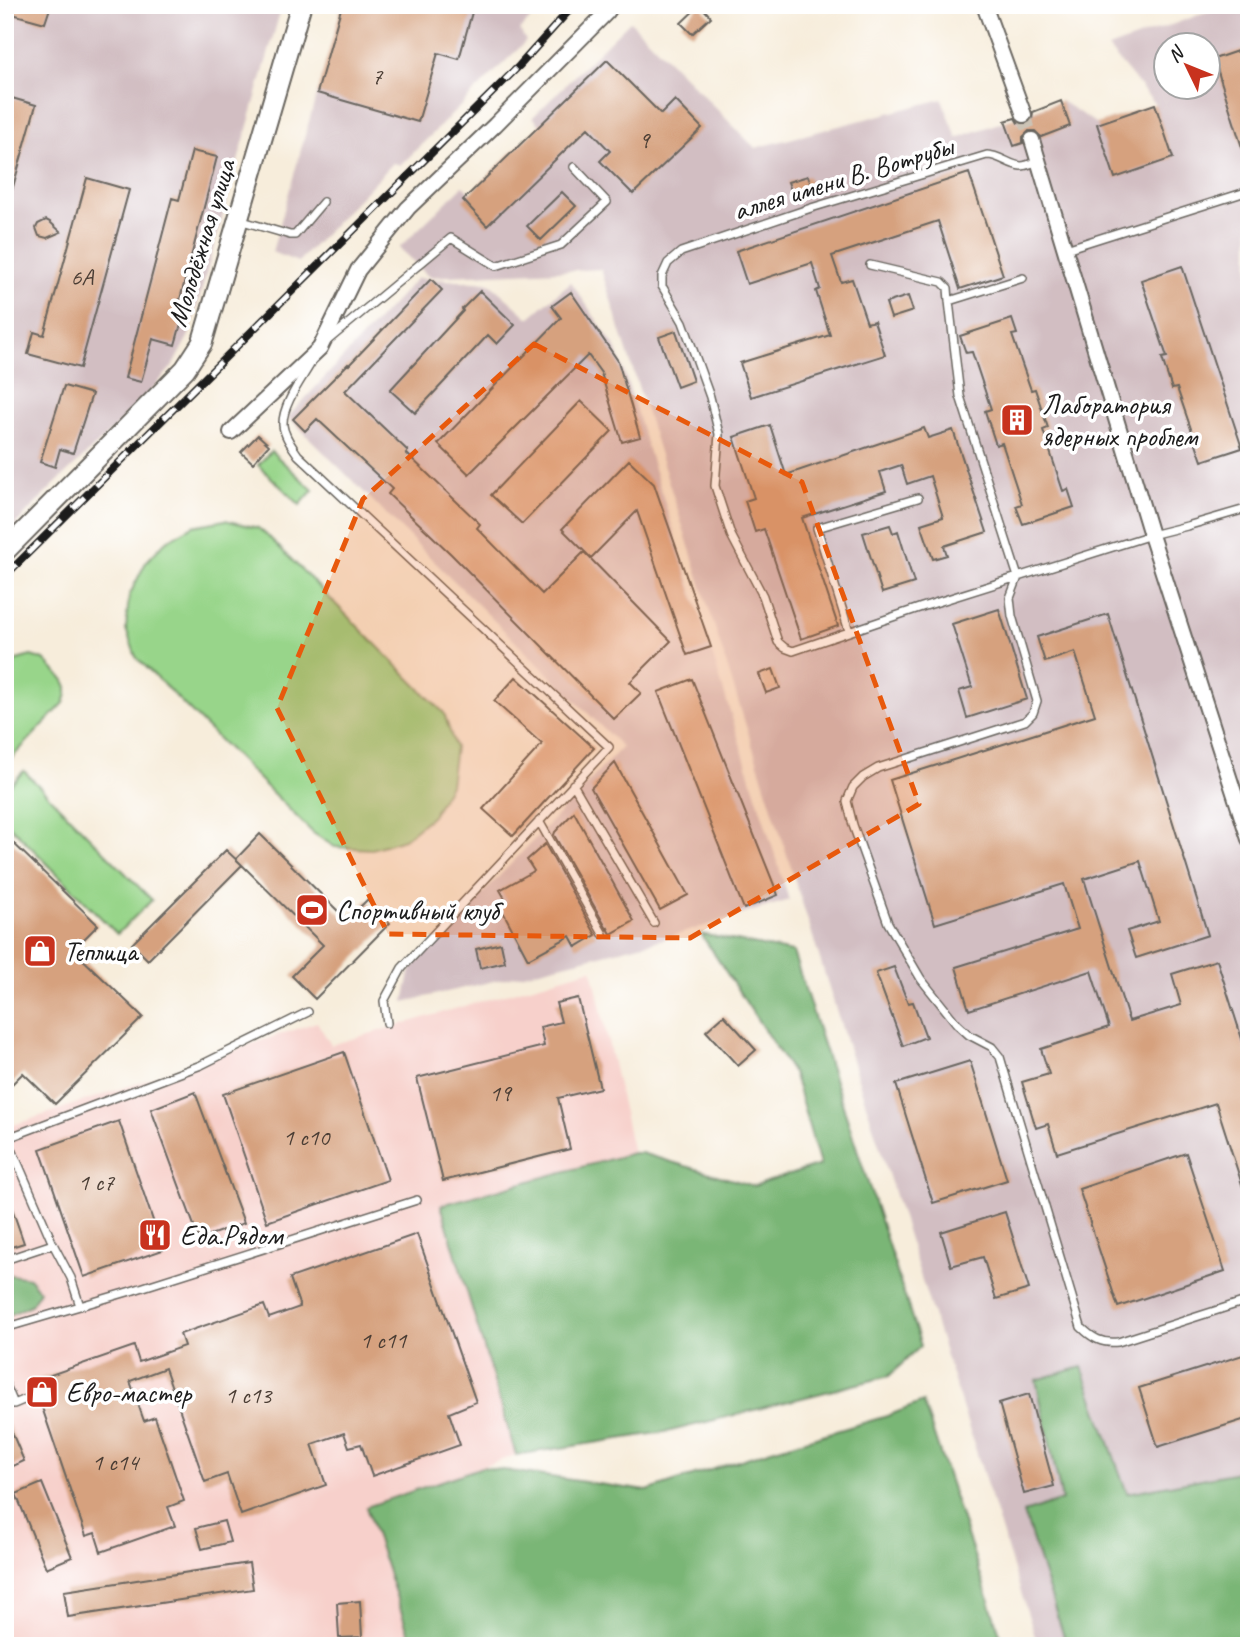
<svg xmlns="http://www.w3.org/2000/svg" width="1254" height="1651" viewBox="0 0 1254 1651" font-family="Caveat,sans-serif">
<rect width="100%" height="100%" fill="#fff"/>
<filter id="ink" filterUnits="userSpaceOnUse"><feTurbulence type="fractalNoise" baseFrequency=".0143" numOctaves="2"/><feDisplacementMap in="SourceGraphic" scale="14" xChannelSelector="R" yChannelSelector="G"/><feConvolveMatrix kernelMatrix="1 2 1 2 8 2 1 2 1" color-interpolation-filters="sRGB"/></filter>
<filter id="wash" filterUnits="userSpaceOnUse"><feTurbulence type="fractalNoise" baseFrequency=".00686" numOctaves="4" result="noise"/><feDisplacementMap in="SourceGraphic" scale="28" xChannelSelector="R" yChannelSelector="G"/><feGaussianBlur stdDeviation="1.57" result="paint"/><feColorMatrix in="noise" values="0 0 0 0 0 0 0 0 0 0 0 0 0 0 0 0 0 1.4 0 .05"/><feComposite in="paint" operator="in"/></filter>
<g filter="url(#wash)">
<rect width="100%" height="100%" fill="#f7eddb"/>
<!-- built -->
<path fill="#f7d0cb" d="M592,969l41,184 -192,52 75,250 -150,52 47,139h-408v-518l312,-106 14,23z"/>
<!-- industrial -->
<path fill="#d2bec2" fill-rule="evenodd" d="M5,5h277l-93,330 -17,32 -38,42 -80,76 -49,50z
M342,5h202l-24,25 6,11 -125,124 -8,-2 -95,99 -26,-10z
M1226,5h23v1641h-211l-437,-1377 -172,8 -30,-29 64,-62 7,7 70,-68 -7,-8 97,-96 125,127 187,-49 15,39 104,-37 36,23 58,-20 -47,-56zM1166,46h42v42h-42z
M417,278l72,5 40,35 42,-36 46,68 172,550 -129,40 -128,32 -128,30 7,-33 211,-222 -334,-330z"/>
<!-- green -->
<path fill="#98d58a" stroke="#5a7853" stroke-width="2" d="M271,451l42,39 -13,15 -42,-40z
M225,520l33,8 11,9 175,176 11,34 -5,38 -18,31 -28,23 -32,10 -37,-2 -22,-14 -177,-176 -10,-28 3,-33 17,-34 19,-20 28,-16z
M31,656l13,4 20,20 3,7v7l-3,9 -59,62v-93l12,-12z
M24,771l128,129 -35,34 -112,-113v-31z"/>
<!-- forest -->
<path fill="#7ab676" stroke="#4b6949" stroke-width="2" d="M701,934l92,18 128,394 -32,30 -218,55 -155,24 -75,-250 192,-52h8l113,33 66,-21 -26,-90z
M5,1274l24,4 11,13 -9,14 -26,12z
M1082,1367l45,126 122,-23v176h-182l-43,-133 38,-13 -26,-120z
M923,1402l81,244h-591l-47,-139 116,-40 165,24 121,-40 119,-35z"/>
<g id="blocks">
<!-- building -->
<path fill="#d6a17e" d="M5,5h46l-6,18 -40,-11z
M342,5h132l-15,54 -21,-6 -20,69 -101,-29z
M700,5l11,12 -19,17 -11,-11z
M1249,47v113h-3l-32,-101z
M607,60l54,54 14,-14 27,28 -69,66 -33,-33 10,-10 -22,-23 -101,98 -24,-26z
M5,96l31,9 -27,96 -4,-1z
M1061,101l9,25 -29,11 -6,-6h-6l-6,6v6l-9,3 -9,-25 10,-3 3,5 9,1 5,-3 1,-9z
M1155,104l18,54 -58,20 -18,-54z
M192,151l25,6 -40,154 7,2 -9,32 -22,-6 -12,43 -16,-4 47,-180 7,2z
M969,173l34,102 -43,14 -22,-68 -106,35 9,26 11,-3 15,44 7,-2 11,34 -134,42 -11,-34 90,-28 -14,-44 4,-2 -8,-26 -65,21 -11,-33z
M808,176l6,17 -20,6 -6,-17z
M87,178l42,12 -49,178 -52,-14 6,-22 10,3z
M562,192l14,14 -35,34 -14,-14z
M46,220l4,2 11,10 -14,6 -8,-2 -3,-8 2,-4z
M1182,266l60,182 -40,13 -25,-73 -5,1 -5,-15 -5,-16 5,-1 -26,-77z
M431,279l11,11 -97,101 63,60 -2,2 74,71 -3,4 65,66 42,-42 87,89 -41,41 11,11 -27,26 -163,-165 -63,-60 4,-5 -75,-70 -12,12 -12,-12 55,-55 1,1z
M480,291l35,34 -18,19 -9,-9 -73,78 -25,-23 73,-79 -1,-2z
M571,292l47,69 22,76 -18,5 -21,-69 -13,-18 -119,119 -31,-30 123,-126 -9,-12z
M908,296l5,15 -22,7 -5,-15z
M1012,319l5,15 -5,1 19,55 4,-1 13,39 -5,2 20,61 5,-2 6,18 -51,17 -7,-18 6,-2 -20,-61 -6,2 -11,-34 6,-2 -19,-57 -6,1 -6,-17z
M676,331l17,50 -16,6 -18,-50z
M64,386l28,8 -19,59 -13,-4 -5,18 -15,-5z
M581,401l31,30 -90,93 -31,-29z
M770,425l16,50 138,-47 4,10 25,-8 34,102 -43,14 3,9 -14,4 -12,-35 22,-7 -13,-41 -23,8 -6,-19 -21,7 6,19 -84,27 36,108 -37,13 -37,-110 -9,3 -10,-31 9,-3 -20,-61z
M258,435l11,10 -16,18 -12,-11z
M629,460l25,24 57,163 -24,8 -50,-144 -46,47 -29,-29z
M890,525l3,8 5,-2 16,52 -32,10 -19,-60z
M999,609l28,90 -60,19 -8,-27 13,-4 -20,-63z
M1108,614l100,321 -72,23 -9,-27 32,-10 -19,-60 -56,18 45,142 52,-16 -9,-31 45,-14 32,101v136h-3l-30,-94 -159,50 -9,-29 -12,4 -14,-46 27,-8 -8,-25 68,-22 -18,-56 -122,39 -13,-43 122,-38 -14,-45 -129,40 -45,-144 205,-65 -20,-63 -30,10 -8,-25z
M773,669l7,19 -14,5 -7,-19z
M516,677l78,71 -81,88 -30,-27 59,-65 -48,-43z
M692,679l86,216 -34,14 -86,-217z
M615,763l73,132 -28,15 -69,-122z
M574,812l60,109 -23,13 -3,-6 -1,1 -53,-94 1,-3z
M260,834l87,86 20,-20 23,23 -75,76 -23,-23 31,-31 -87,-86z
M5,835l93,90 -25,25 70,67 -88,87 -32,-31 -18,18z
M545,844l51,91 -20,12 -6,-11 -42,23 -28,-53 7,-4 -7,-12 34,-19 -7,-11z
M226,850l16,15 -94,95 -16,-16z
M501,943l4,19 -25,6 -4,-19z
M894,967l14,36 5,-1 13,35 -23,9 -27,-73z
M578,998l22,90 -42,10 12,51 -127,32 -26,-103 127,-32 -4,-19 21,-5 -5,-19z
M724,1015l32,35 -18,16 -32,-35z
M344,1052l44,128 -121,42 -44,-128z
M970,1061l37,119 -74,23 -37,-119z
M195,1092l49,131 -45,16 -48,-130z
M119,1121l44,129 -79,27 -44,-128z
M1186,1153l39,118 -107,36 -39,-118z
M5,1194h2l17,49 -19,6z
M1005,1212l24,77 -33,10 -13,-42 -32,9 -10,-34z
M417,1234l59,168 -27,11 11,32 -88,31 -11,-32 -12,3 -5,-14 -32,11 14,41 -85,30 -14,-41 -22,8 -40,-114 -35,13 14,40 11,-4 29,84 -16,6 7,19 -74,26 -6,-19 -9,3 -53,-155 101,-35 5,16 45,-16 -4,-12 84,-29 5,13 31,-11 -10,-29z
M1249,1353v65l-91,29 -19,-59z
M1029,1394l25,92 -30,8 -25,-91z
M5,1416l19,45 -15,7 -4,-9z
M42,1483l30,74 -26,11 -30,-74z
M224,1521l6,21 -28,7 -6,-21z
M249,1563l4,26 -185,28 -4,-26z
M360,1601l2,36 -23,1 -2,-35z"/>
</g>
</g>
<g filter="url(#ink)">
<use href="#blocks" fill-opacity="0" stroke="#69655f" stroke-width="2"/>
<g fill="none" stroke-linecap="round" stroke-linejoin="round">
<!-- street-tunnel -->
<path stroke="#cbc3b5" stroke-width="14" stroke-dasharray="14 7" stroke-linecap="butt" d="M1024,115l8,25"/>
<defs>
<path id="lane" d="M1038,161c-5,2 -12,5 -17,5 -12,-1 -21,-11 -34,-11l-176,53 -130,44 -13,11 -6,13v10l21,36 27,75 9,37 -4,52 16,49 32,61 15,46 7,6 8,3 129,-44 229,-72 36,-9 62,-18
M239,220l51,15h5l28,-33
M1066,249l183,-58
M870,265l72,17 6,6 1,13 74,-23
M949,301l11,95 58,181
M326,342l125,-104 45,28 65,-21 46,-43 -33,-35
M311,363c-9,16 -29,42 -28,62 1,11 9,21 15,30l311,292 -207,221 -18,33 3,22
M1018,577l-8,21 2,18 25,85 -4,12 -8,8 -147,47 -15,9 -10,10 -6,14 6,24 35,98 33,56 36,45 12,11 23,12 8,10 81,270c11,11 21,17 37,15l131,-42
M849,631l-32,-103 101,-30
M573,784l81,139
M539,821l64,113
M7,1138l46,106
M5,1139l196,-74 107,-53
M5,1260l48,-16 18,34 9,28
M5,1328l126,-37 286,-91
M5,1383l9,21 12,-5"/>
<path id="street" d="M984,5l40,110
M1032,140l119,395 98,304
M231,432l89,-84 38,-78 50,-62 87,-83 112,-113 5,-7"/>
<path id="secondary" d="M5,551l180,-182 17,-26 99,-338"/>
</defs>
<!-- lane casing -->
<use href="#lane" stroke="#69655f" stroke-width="10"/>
<!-- street casing -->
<use href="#street" stroke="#69655f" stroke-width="18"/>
<!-- secondary casing -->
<use href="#secondary" stroke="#69655f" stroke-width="23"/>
<!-- lane -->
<use href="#lane" stroke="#fff" stroke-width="7"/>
<!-- street -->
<use href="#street" stroke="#fff" stroke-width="14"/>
<!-- secondary -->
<use href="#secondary" stroke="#fff" stroke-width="19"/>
<defs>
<path id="rail" d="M5,576l514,-510 55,-61"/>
</defs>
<!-- rail casing -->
<use href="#rail" stroke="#1c1c1c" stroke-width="8"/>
<!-- rail -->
<use href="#rail" stroke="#fff" stroke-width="5" stroke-dasharray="16" stroke-linecap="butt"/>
</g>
</g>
<!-- marked area -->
<path fill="#e8590c" fill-opacity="0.2" stroke="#e8590c" stroke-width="5" stroke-dasharray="14 9" stroke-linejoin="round" d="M534,344l268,138 117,322 -229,134 -302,-4 -111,-226 86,-209z"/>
<!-- icons -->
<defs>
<symbol id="building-square" viewBox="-11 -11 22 22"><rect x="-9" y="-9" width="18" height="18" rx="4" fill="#c8321e" stroke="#fff"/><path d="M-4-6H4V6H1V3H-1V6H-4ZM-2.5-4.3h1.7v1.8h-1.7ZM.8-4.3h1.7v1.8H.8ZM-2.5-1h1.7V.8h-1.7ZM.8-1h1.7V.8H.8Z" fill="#fff"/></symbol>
<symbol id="stadium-square" viewBox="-11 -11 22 22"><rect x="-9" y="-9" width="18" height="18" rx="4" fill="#c8321e" stroke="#fff"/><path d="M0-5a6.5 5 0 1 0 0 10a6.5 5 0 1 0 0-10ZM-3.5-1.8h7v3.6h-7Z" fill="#fff"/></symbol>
<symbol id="shop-square" viewBox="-11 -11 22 22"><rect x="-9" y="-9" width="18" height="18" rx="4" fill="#c8321e" stroke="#fff"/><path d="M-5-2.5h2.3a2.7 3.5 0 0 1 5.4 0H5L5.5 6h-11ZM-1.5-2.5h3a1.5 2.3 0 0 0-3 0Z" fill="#fff"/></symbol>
<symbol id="restaurant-square" viewBox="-11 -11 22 22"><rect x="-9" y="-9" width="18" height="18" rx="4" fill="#c8321e" stroke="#fff"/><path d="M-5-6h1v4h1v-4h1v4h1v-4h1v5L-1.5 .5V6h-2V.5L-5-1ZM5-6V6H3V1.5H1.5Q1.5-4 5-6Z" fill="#fff"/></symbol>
</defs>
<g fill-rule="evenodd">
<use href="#building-square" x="998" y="401" width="38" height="38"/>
<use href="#stadium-square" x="293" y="891" width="38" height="38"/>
<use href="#shop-square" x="21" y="932" width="38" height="38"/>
<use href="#restaurant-square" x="136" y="1216" width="38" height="38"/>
<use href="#shop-square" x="23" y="1373" width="38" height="38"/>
</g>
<g text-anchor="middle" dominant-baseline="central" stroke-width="7" stroke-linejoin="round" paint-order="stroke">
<!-- number labels -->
<g font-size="24" fill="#4a3d34">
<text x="377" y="76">7</text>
<text x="644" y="140">9</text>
<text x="82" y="277">6А</text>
<text x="500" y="1093">19</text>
<text x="306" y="1137">1 с10</text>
<text x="96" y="1182">1 с7</text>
<text x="383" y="1340">1 с11</text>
<text x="248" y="1395">1 с13</text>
<text x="115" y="1462">1 с14</text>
</g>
<!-- street labels -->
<g font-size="28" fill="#1c1c1c" stroke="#fff">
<text transform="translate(843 178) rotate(-17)">аллея имени В. Вотрубы</text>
<text transform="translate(201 243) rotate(-73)">Молодёжная улица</text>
</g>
<!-- poi labels -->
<g font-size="28" fill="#1c1c1c" stroke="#fff" text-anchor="start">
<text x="1042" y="404">Лаборатория<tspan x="1042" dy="32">ядерных проблем</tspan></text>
<text x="336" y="910">Спортивный клуб</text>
<text x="64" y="951">Теплица</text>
<text x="180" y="1235">Еда.Рядом</text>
<text x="66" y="1392">Евро-мастер</text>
</g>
</g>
<!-- margin -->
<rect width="1254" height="1651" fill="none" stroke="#fff" stroke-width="28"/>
<!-- north arrow -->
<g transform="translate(1187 66) rotate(313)"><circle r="33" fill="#ffffff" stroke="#a4a4a4" stroke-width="2"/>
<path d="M0-5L12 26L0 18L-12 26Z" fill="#c8321e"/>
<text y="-10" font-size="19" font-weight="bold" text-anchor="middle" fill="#1c1c1c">N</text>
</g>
</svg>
